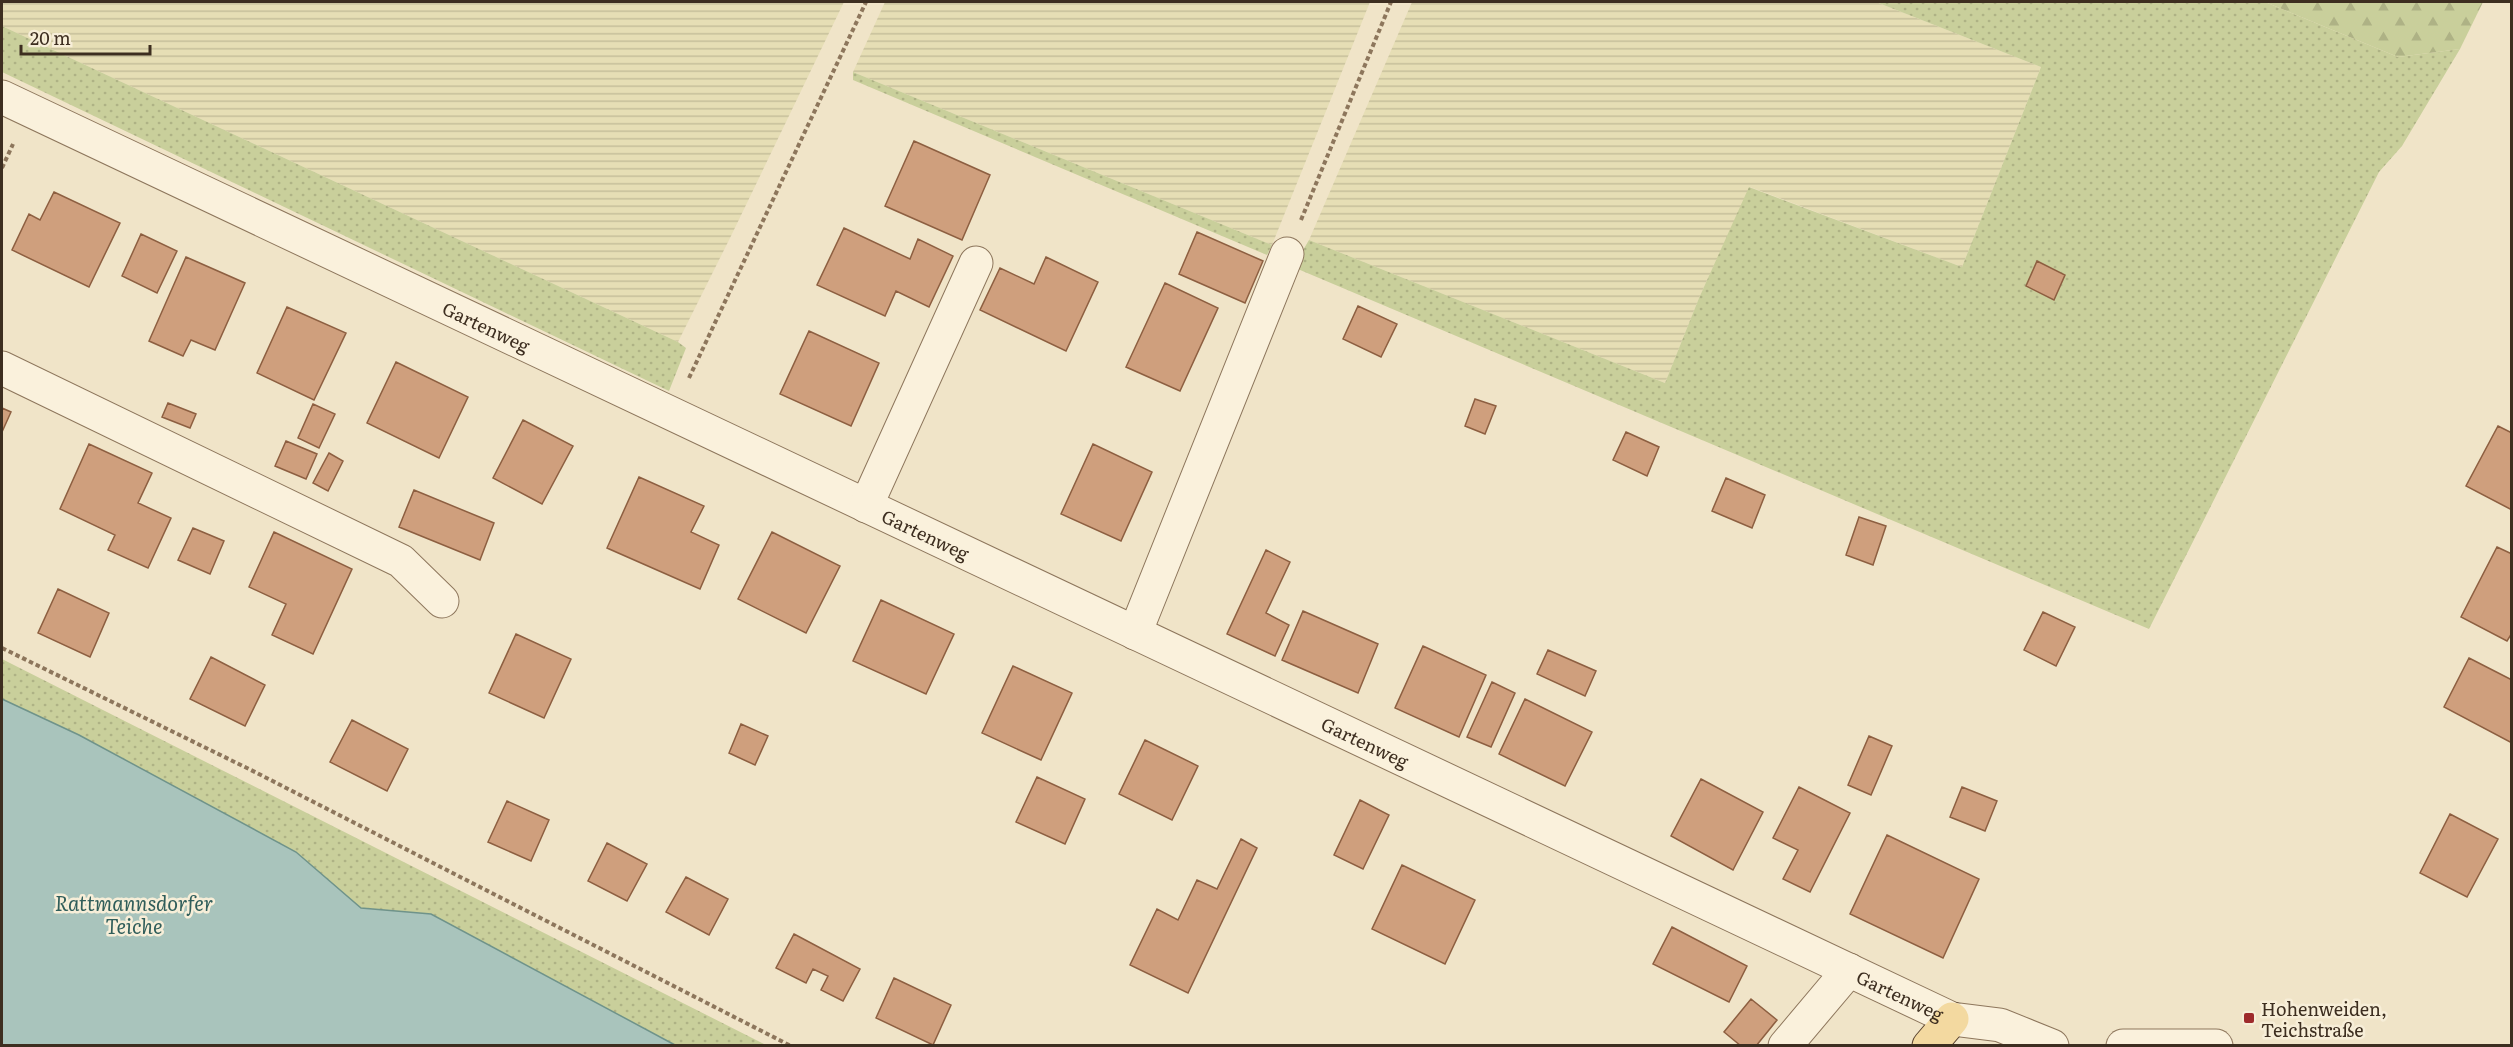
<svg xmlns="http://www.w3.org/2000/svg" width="2513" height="1047" viewBox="0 0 2513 1047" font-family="Literata,serif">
<defs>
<pattern id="farmland-rules" width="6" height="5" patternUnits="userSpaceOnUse" patternTransform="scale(1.5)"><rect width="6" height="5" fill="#e6deb5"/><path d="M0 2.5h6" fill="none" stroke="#c6bf9b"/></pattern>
<pattern id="grass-dots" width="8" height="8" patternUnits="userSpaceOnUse" patternTransform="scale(1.5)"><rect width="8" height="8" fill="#c9cf9b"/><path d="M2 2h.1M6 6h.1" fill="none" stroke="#aeb285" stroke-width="1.8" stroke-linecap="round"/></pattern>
<pattern id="forest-firs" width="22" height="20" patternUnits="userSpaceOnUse" patternTransform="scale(1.5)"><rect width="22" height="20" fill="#c9cf9b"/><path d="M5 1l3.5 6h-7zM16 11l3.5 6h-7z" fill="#aeb285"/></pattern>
</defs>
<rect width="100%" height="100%" fill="#f0e4c8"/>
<!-- farmland -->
<path fill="url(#farmland-rules)" d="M2,2h842l-113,234 -53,106 -676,-316z
M885,2h485l-98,243 -419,-173z
M1412,2h464l165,65 -79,200 -212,-80 -51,111 -34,85 -356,-143z"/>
<!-- grass -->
<path fill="url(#grass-dots)" d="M1876,2h389l133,55 62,-8 -58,97 -23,26 -230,457 -856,-362 16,-27 356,143 34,-85 50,-111 213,80 79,-200z
M2,26l676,316 8,6 -17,43 -667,-319z
M853,72l419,173 -5,10 -414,-175z
M2,659l764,386h-91l-244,-131 -70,-6 -65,-56 -217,-117 -77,-36z"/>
<!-- forest -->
<path fill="url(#forest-firs)" d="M2265,2h218l-23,47 -62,8z"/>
<!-- water -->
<path fill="#a9c4bc" stroke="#6f938a" stroke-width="1.5" d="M2,699l77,36 217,117 65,56 70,6 244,131h-673z"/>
<!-- building -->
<path fill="#cf9f7d" stroke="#8d5f41" stroke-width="1.5" d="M914,141l76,34 -28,65 -77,-34z
M54,192l66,31 -31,64 -77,-37 17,-36 11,6z
M844,228l66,31 8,-20 35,17 -24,51 -33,-16 -11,25 -68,-31z
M1197,232l66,29 -18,42 -66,-29z
M141,234l36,17 -20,42 -35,-17z
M186,257l59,26 -30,67 -24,-10 -8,16 -34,-15z
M1046,257l52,25 -32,69 -86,-41 20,-42 34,16z
M2037,261l28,14 -11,25 -28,-14z
M1165,283l53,25 -38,83 -54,-24z
M1358,306l39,18 -16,33 -38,-18z
M287,307l59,26 -32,67 -57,-27z
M809,331l70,32 -28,63 -71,-32z
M396,362l72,35 -29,61 -72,-35z
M1475,399l21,7 -11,28 -20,-8z
M168,403l28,11 -6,14 -28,-11z
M313,404l22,10 -16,34 -21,-10z
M2,408l9,4 -9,20z
M523,420l50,26 -31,58 -49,-26z
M2498,426l14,7v77l-46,-24z
M1626,432l33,15 -12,29 -34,-16z
M286,441l31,13 -11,25 -31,-13z
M89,444l63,29 -14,30 33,15 -23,50 -40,-18 7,-15 -55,-26z
M1093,444l59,28 -31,69 -60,-27z
M329,453l14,8 -15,30 -15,-8z
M639,477l65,29 -13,26 28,13 -19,44 -93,-41z
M1726,478l39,17 -13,33 -40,-17z
M414,490l80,33 -14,37 -81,-33z
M1859,517l27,9 -13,39 -27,-10z
M193,528l31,13 -14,33 -32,-14z
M274,532l78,37 -39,85 -41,-19 14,-31 -37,-17z
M772,532l68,34 -34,67 -68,-34z
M2497,547l15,7v79l-5,8 -46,-24z
M1266,550l24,12 -24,51 23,12 -14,31 -48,-22z
M58,589l51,24 -19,44 -52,-24z
M881,600l73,34 -28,60 -73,-33z
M1303,611l75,33 -20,49 -76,-33z
M2043,612l32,15 -19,39 -32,-16z
M516,634l55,25 -27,59 -55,-25z
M1423,646l63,29 -27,62 -64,-29z
M1548,650l48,21 -11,25 -48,-22z
M211,657l54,28 -20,41 -55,-27z
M2469,658l43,22v63l-68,-36z
M1013,666l59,27 -31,67 -59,-27z
M1492,682l23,11 -24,54 -24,-10z
M1525,699l67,33 -27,54 -66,-32z
M352,720l56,29 -21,42 -57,-29z
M741,724l27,12 -13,29 -26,-12z
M1869,736l23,10 -21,49 -23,-10z
M1145,740l53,26 -26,54 -53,-26z
M1037,777l48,22 -20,45 -49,-22z
M1701,779l62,33 -30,58 -62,-34z
M1799,787l51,26 -40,79 -27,-13 15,-29 -25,-12z
M1962,787l35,14 -12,30 -35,-14z
M1360,800l29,15 -26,54 -29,-14z
M507,801l42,19 -18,41 -43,-19z
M2450,814l48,25 -31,58 -47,-24z
M1887,835l92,44 -36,79 -93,-44z
M1241,839l16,9 -69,145 -58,-28 27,-56 21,11 19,-40 20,9z
M607,843l40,21 -20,37 -39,-20z
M1402,865l73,35 -30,64 -73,-35z
M686,877l42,22 -19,36 -43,-23z
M1672,927l75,39 -18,36 -76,-38z
M794,934l66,35 -17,32 -22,-11 7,-14 -15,-7 -7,14 -30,-15z
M894,978l57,27 -18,40 -57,-27z
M1751,999l26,21 -21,26h-15l-17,-14z"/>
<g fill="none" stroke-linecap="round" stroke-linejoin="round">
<defs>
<g id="minor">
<path id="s1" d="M2,97l1950,922 48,6 52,21"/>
<path d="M2,368l399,193 41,40"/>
<path d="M866,506l110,-243"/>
<path d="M1135,633l152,-379"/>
<path d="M1785,1046l64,-76"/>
<path d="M2123,1046h93"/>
</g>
<path id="major" d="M1929,1046l23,-27"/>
</defs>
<!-- minor casing -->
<use href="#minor" stroke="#8d765c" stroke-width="35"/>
<!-- major casing -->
<use href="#major" stroke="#5b4430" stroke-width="35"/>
<!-- path -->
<path stroke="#8d765c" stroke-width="4" stroke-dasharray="4.5 3" stroke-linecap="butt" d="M2,168l11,-24
M1301,220l90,-218
M689,378l177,-376
M2,648l249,122 540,276"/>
<!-- minor -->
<use href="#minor" stroke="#faf1dc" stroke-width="33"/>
<!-- major -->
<use href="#major" stroke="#f3d9a0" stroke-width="33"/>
</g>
<!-- markers -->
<rect fill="#9e2a2b" stroke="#f7eed8" stroke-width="2" x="2243" y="1012" width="12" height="12" rx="3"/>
<g text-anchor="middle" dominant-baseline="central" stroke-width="5" stroke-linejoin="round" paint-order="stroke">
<!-- street labels -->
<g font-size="18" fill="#3d2e20" stroke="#f7eed8">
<text stroke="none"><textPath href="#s1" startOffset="536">Gartenweg</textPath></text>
<text stroke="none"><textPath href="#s1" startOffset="1022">Gartenweg</textPath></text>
<text stroke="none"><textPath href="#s1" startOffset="1508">Gartenweg</textPath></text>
<text stroke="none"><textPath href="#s1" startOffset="2100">Gartenweg</textPath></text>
</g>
<!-- poi labels -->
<g font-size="18" fill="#3d2e20" stroke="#f7eed8" text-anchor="start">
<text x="2261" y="1008">Hohenweiden,<tspan x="2261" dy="21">Teichstraße</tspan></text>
</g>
<!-- water labels -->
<g font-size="20" font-style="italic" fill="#2f5d5a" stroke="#f7eed8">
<text x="134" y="902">Rattmannsdorfer<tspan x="134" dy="23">Teiche</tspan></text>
</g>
</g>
<!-- border -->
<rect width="2513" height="1047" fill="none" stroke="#3d2e20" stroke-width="6"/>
<!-- scale -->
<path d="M21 45v9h129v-9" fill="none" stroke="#3d2e20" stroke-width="3"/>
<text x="30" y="45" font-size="18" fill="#3d2e20" stroke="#f7eed8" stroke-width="4.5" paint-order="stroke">20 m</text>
</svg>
